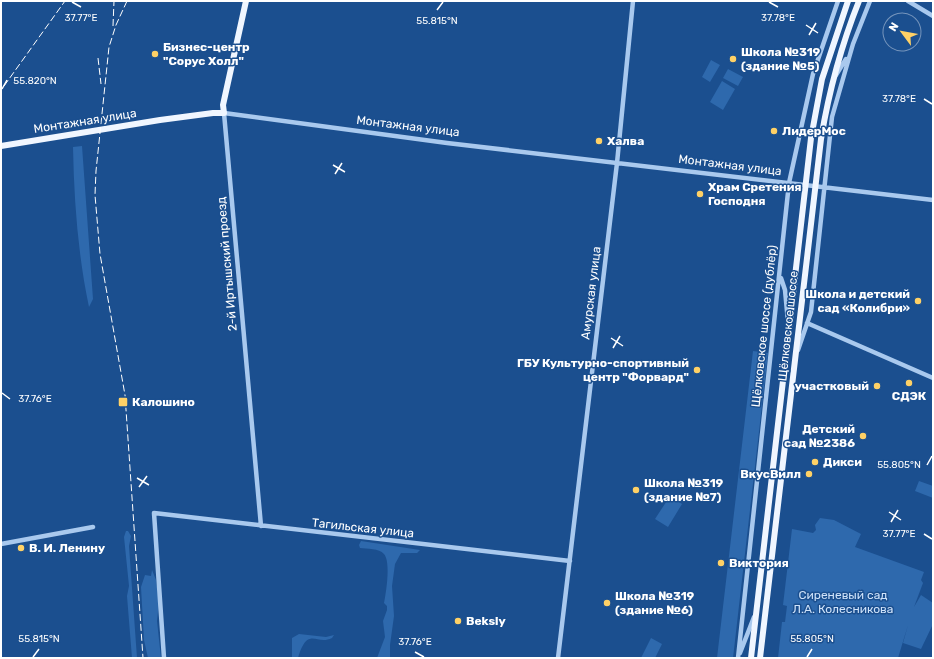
<svg xmlns="http://www.w3.org/2000/svg" width="934" height="659" viewBox="0 0 934 659" font-family="Rubik,sans-serif">
<rect width="100%" height="100%" fill="#1b4f8f"/>
<!-- green -->
<path fill="#2e69ad" d="M711,60l9,5 -10,17 -8,-5z
M728,69l15,8 -5,9 -15,-8z
M722,81l13,8 -12,21 -13,-8z
M82,146l11,153 -4,8c-11,-52 -15,-106 -16,-160z
M753,351l15,2 -35,305h-16z
M919,481l14,5v12l-18,-7z
M670,496l12,8 -14,23 -13,-8z
M820,518l14,2 27,14 -6,13 69,25 -3,8 2,3 -9,24 7,-12 12,8v21l-12,25 -18,-6 5,-18 -10,33h-120l4,-36h3l2,-16 -4,-1 9,-76 21,4 3,-3 -1,-5z
M126,531h2l3,5 -2,10 8,112h-5l-5,-62 2,-10 -5,-49z
M361,541l59,9 -3,3h-16l-6,11 -3,22 2,30 -4,29v13h-13l8,-21 -2,-16 4,-11v-4l-3,-3c2,-10 7,-41 0,-49 -5,-6 -17,-5 -24,-6l-1,-3z
M152,570l4,10 3,22 -2,19 4,37h-13l-4,-18 -3,-53 4,-12 6,1z
M299,634l27,3 8,-2 -2,3c-16,8 -24,-13 -34,20h-6v-20z
M651,638l11,6 -7,14h-14z"/>
<g fill="none" stroke-linecap="round" stroke-linejoin="round">
<!-- minor -->
<path stroke="#a9c9ee" stroke-width="4.5" d="M908,1l25,15
M836,75l10,-16
M781,278l4,12 3,32
M807,323l126,55
M798,350l13,-38 21,-195 21,-73 17,-43
M261,526l-37,-413 223,30 486,57
M1,544l92,-17
M740,653l14,-36
M164,658l-10,-145 416,48
M558,658l59,-495 16,-162
M738,658l51,-475 24,-109 25,-73"/>
<!-- major -->
<path stroke="#f0f6ff" stroke-width="6" d="M1,146l159,-26 53,-7h11l-1,-8 23,-104
M751,658l60,-520 11,-59 26,-78
M760,658l61,-519c8,-48 20,-93 38,-138"/>
<!-- rail -->
<path stroke="#fff" stroke-width="1" stroke-dasharray="7 3" stroke-linecap="butt" d="M127,1l-11,24 -7,22 -13,124 -1,24 5,59 25,141 18,263
M113,26l1,-25
M98,58l3,26
M4,86l61,-85"/>
</g>
<!-- ticks -->
<path fill="none" stroke="#fff" stroke-width="1.5" d="M72,2l9,5M769,2l9,5M437,10l6,-8M806,25l12,8M809,35l7,-12M2,89l5,-9M924,99l8,5M333,165l12,7M335,174l7,-11M611,338l12,8M613,348l7,-12M2,393l8,6M927,465l5,-9M137,478l12,7M139,487l8,-11M889,512l12,8M891,522l7,-12M924,534l8,5M415,652l9,5M33,657l6,-8M807,657l5,-8"/>
<!-- markers -->
<g fill="#ffd166" stroke="#1b4f8f" stroke-width="1.5">
<circle cx="155" cy="54" r="4"/>
<circle cx="733" cy="59" r="4"/>
<circle cx="774" cy="131" r="4"/>
<circle cx="599" cy="141" r="4"/>
<circle cx="700" cy="194" r="4"/>
<circle cx="918" cy="301" r="4"/>
<circle cx="697" cy="370" r="4"/>
<circle cx="909" cy="383" r="4"/>
<circle cx="877" cy="386" r="4"/>
<rect x="118" y="397" width="10" height="10" rx="2"/>
<circle cx="863" cy="436" r="4"/>
<circle cx="815" cy="462" r="4"/>
<circle cx="809" cy="474" r="4"/>
<circle cx="636" cy="490" r="4"/>
<circle cx="21" cy="548" r="4"/>
<circle cx="721" cy="563" r="4"/>
<circle cx="607" cy="603" r="4"/>
<circle cx="458" cy="621" r="4"/>
</g>
<g text-anchor="middle" dominant-baseline="central" stroke-width="3" stroke-linejoin="round" paint-order="stroke">
<!-- poi labels -->
<g font-size="12" font-weight="bold" fill="#fff" stroke="#1b4f8f" text-anchor="start">
<text x="163" y="47">Бизнес-центр<tspan x="163" dy="14">"Сорус Холл"</tspan></text>
<text x="741" y="52">Школа №319<tspan x="741" dy="14">(здание №5)</tspan></text>
<text x="782" y="131">ЛидерМос</text>
<text x="607" y="141">Халва</text>
<text x="708" y="187">Храм Сретения<tspan x="708" dy="14">Господня</tspan></text>
<text x="910" y="294" text-anchor="end">Школа и детский<tspan x="910" dy="14">сад «Колибри»</tspan></text>
<text x="689" y="363" text-anchor="end">ГБУ Культурно-спортивный<tspan x="689" dy="14">центр "Форвард"</tspan></text>
<text x="869" y="386" text-anchor="end">участковый</text>
<text x="909" y="396" text-anchor="middle">СДЭК</text>
<text x="132" y="402">Калошино</text>
<text x="855" y="429" text-anchor="end">Детский<tspan x="855" dy="14">сад №2386</tspan></text>
<text x="823" y="462">Дикси</text>
<text x="801" y="474" text-anchor="end">ВкусВилл</text>
<text x="644" y="483">Школа №319<tspan x="644" dy="14">(здание №7)</tspan></text>
<text x="29" y="548">В. И. Ленину</text>
<text x="729" y="563">Виктория</text>
<text x="615" y="596">Школа №319<tspan x="615" dy="14">(здание №6)</tspan></text>
<text x="466" y="621">Beksly</text>
</g>
<!-- street labels -->
<g font-size="12" fill="#fff" stroke="#1b4f8f">
<text transform="translate(85 121) rotate(-9)">Монтажная улица</text>
<text transform="translate(408 126) rotate(7)">Монтажная улица</text>
<text transform="translate(730 165) rotate(7)">Монтажная улица</text>
<text transform="translate(227 264) rotate(-95)">2-й Иртышский проезд</text>
<text transform="translate(591 293) rotate(-83)">Амурская улица</text>
<text transform="translate(764 326) rotate(-84)">Щёлковское шоссе (дублёр)</text>
<text transform="translate(788 326) rotate(-84)">Щёлковское шоссе</text>
<text transform="translate(363 528) rotate(6)">Тагильская улица</text>
</g>
<!-- park labels -->
<g font-size="12" fill="#cfe3fa" stroke="#1b4f8f">
<text x="843" y="595">Сиреневый сад<tspan x="843" dy="14">Л.А. Колесникова</tspan></text>
</g>
</g>
<g font-size="10" text-anchor="middle" fill="#fff" stroke="#1b4f8f" stroke-width="3" stroke-linejoin="round" paint-order="stroke">
<text x="81" y="21">37.77°E</text>
<text x="778" y="21">37.78°E</text>
<text x="437" y="24">55.815°N</text>
<text x="35" y="84">55.820°N</text>
<text x="899" y="102">37.78°E</text>
<text x="35" y="402">37.76°E</text>
<text x="899" y="468">55.805°N</text>
<text x="899" y="537">37.77°E</text>
<text x="39" y="642">55.815°N</text>
<text x="812" y="642">55.805°N</text>
<text x="415" y="645">37.76°E</text>
</g>
<!-- border -->
<rect width="934" height="659" fill="none" stroke="#ffffff" stroke-width="4"/>
<!-- north arrow -->
<g transform="translate(902 32) rotate(302)"><circle r="19" fill="#1b4f8f" stroke="#7695bc"/>
<path d="M0-3L7 15L0 10L-7 15Z" fill="#ffd166"/>
<text y="-6" font-size="11" font-weight="bold" text-anchor="middle" fill="#ffffff">N</text>
</g>
</svg>
